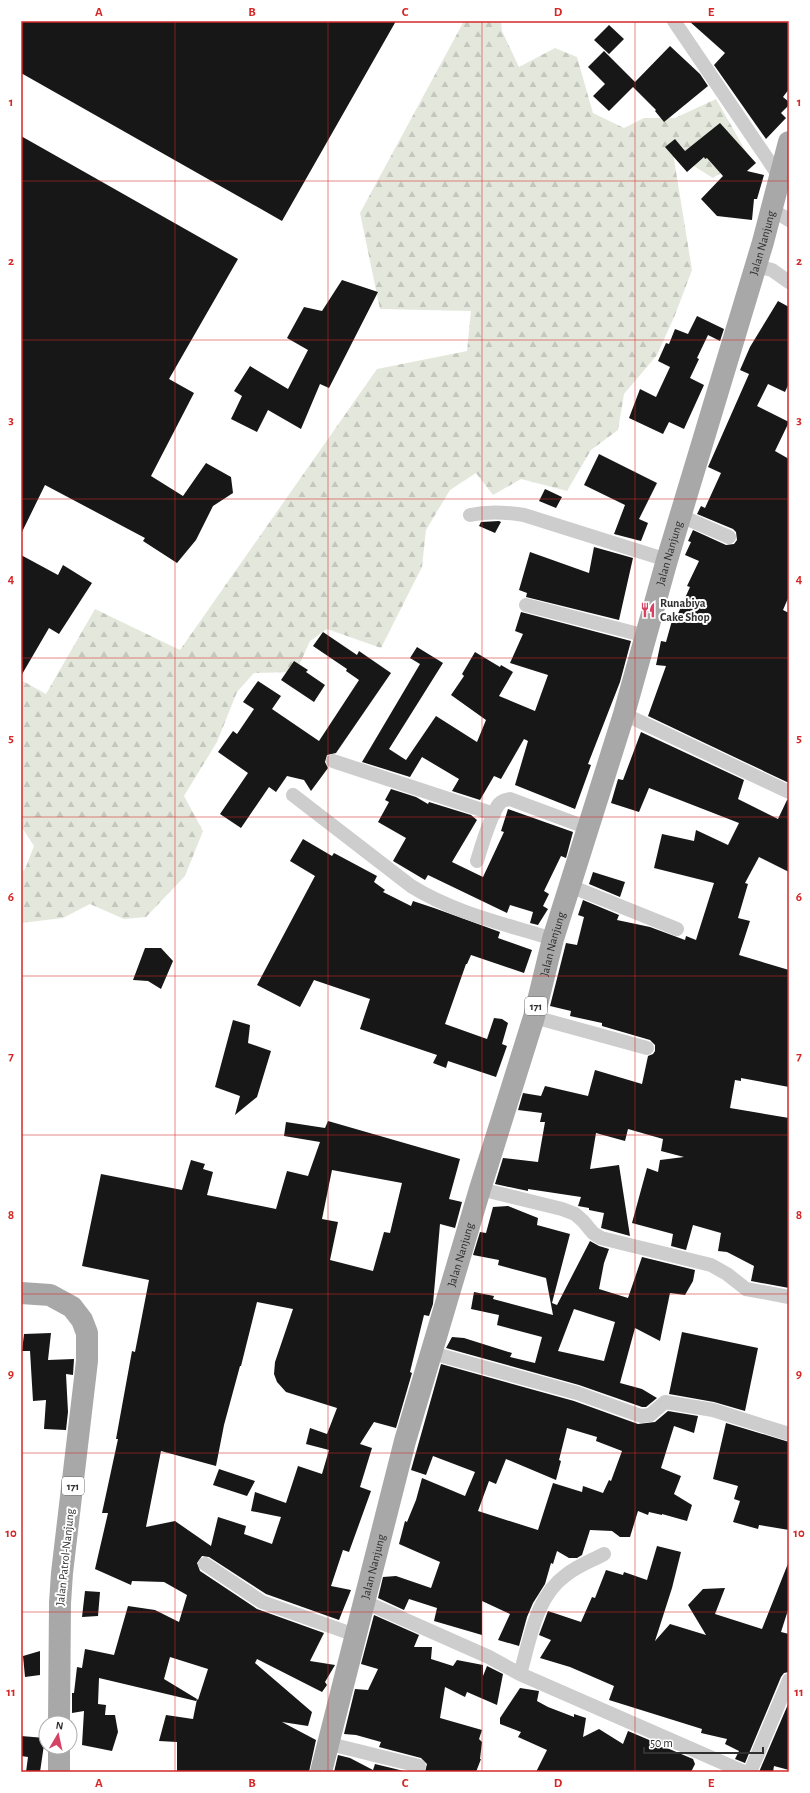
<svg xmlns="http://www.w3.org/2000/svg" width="810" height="1793" viewBox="0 0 810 1793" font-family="'Alegreya Sans',sans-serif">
<defs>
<pattern id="forest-firs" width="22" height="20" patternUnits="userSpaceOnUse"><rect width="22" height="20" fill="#e4e8dc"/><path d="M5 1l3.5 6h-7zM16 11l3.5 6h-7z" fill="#c4c7bd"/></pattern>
</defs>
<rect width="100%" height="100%" fill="#fff"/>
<!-- forest -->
<path fill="url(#forest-firs)" d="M464,21h37l1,10 17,36 36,-19 22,9 16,56 31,15 20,-10h31l41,-19 32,56 -35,23 -40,-25 19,117 -17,45 -18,40 -33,39 -6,36 -27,20 -24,41 -46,-12 -28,16 -17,-22 -26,17 -24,40 -4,37 -41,81 -54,-19 -17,12 -14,31 -42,1 -17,19 -20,50 -33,54 19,35 -18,45 -39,41 -22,2 -34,-15 -27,14 -42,5v-50l4,-4 9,-23 -13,-20v-146l25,14 49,-85 85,41 197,-281 90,-18 4,-40 -91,-2 -20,-96z"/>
<!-- building -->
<path fill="#171717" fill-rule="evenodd" d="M21,21h375l-114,200 -261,-148z
M689,21h100v68l-6,8 6,5v3l-8,8 5,5 -20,21 -52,-74 11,-12z
M609,25l15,14 -15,15 -15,-14z
M670,46l30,28 8,12 -44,36 -9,-11 1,-1 -23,-23 -24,24 -16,-15 12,-12 -17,-17 16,-16 31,31z
M720,123l36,40 -9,8 17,4 -7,24h-3l-2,21 -35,-4 -16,-17 22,-23 -16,-18 -2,1 -1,-2 -17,15 -22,-25 10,-8 10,12z
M21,136l217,123 -69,120 25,14 -43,83 32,20 23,-33 25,14 2,16 -20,13 -17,34 -19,23 -34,-22 2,-3 -100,-53 -24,49z
M342,280l36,12 -49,96 -9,-4 -19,45 -33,-19 -11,22 -26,-13 11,-23 -8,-5 16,-25 38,23 20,-39 -21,-12 17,-31 18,4z
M778,301l11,6v76l-4,9 -17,-8 -11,22 32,16 -14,29 14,8v137l-6,14 6,3v170l-141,-67 18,-50 -10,-1 5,-24 5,1 7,-25 3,1 14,-31 -3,-1 12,-25 -14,-6 6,-13 -3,-1 5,-11 33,15 8,-1 3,-4 -1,-8 -3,-3 -36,-15 4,-8 4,2 16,-35 -13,-6 41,-93 -9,-4 10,-23z
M697,316l27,13 -4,12 -12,-6 -11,23 2,1 -9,19 14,7 -20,44 -15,-7 -6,12 -34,-16 11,-29 16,8 14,-30 -12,-6 8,-18 3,1 6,-15 13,5z
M599,454l58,29 -18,36 9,4 -7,18 -27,-7 11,-29 -41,-20z
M545,489l17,8 -6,11 -17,-7z
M499,521l2,1 -6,11 -16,-7 2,-4z
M594,547l39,11 -14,62 -93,-23 1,-4 -8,-3 11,-38 59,21z
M21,555l37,20 5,-10 29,18 -33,51 -10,-6 -28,48z
M521,612l110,29 -11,41 -32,82 3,1 -16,44 -60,-24 13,-44 -4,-2 -23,40 -7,-3 -14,24 -28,-9 7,-12 -37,-22 -12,20 -48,-15 58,-98 -10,-6 7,-11 26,16 -54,86 17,11 30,-44 41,26 9,-22 -35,-25 13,-19 -2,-2 13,-22 25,15 1,-2 12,7 -14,24 36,15 13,-36 -38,-12 13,-29 -8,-3z
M323,632l34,23 2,-4 32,22 -55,80 -9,2 -2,7 3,6 -17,23 -7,-11 -17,-4 -11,16 -7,-5 -28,41 -21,-14 28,-41 -30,-21 15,-21 4,3 17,-25 -11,-7 15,-21 23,15 -9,13 47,32 40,-61 -13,-9 1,-2 -34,-23z
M294,661l14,9 -2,2 19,13 -11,17 -33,-22z
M641,732l103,48 -6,19 40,20 9,-19h2v72l-30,-15 -14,26 3,1 -10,34 12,3 -11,34 50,15v117l-48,-9v3l-6,-1 -5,28 59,10v170l-38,-7 3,-15 -27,-14 -9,-1 3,-18 -28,-8 -7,25 -15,-4 2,-12 -41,-11 15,-55 11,4 2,-12 24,-3 -23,-6 2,-12 -35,-10 -3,12 -29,-8 -6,36 29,-4 11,71 -29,-8 3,-15 -15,-3v-2l-11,-2 3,-9 -53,-8v2l-33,-7 8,-26 35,4 7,-40h-5l2,-9 -24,-3 5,-17 18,3 4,-10 43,10 7,-26 47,14 6,-28 5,-2 2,-3v-6l-5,-5 -48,-14v-3l-32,-7 1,-5 -21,-5 16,-63 11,2 7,-28 -6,-2 5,-15 36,15 -2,5 33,7 35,13 1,-4 10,4 18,-57 -60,-15 8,-34 32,7 2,-11 32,15 11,-22 -90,-35 -10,24 -28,-9 7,-24 5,1z
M391,789l25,8 12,7 1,-2 42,13 6,5 -25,42 31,15 21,-45 -3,-1 7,-22 65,23 -7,26 -5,-2 -17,35 5,3 -6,12 5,3 -10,16 -8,-2 3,-11 -23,-7 -3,8 -79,-38 -3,5 -32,-19 13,-23 -28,-16 11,-20 -4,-2z
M303,839l29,17 2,-3 43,23 -3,6 11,8 -2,2 28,14 2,-5 21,7 66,24 -2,6 34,12 -8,23 -53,-18 -4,9h-1l-21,60 42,15 7,-21 8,1 6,4 -6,21 5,2 -11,31 -48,-16 -2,7 -13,-5 4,-8 -77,-26 10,-30 -56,-19 -14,27 -43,-22 58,-109 -25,-15z
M593,872l32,10 -5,15 -31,-13z
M145,948h16l12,13 -12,28 -13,-8 -15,-1z
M233,1020l17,5 -2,18 23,8 -14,46 -22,18 5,-19 -25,-9z
M328,1121l132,38 -11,40 13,3 -7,26 -15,-4 -7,80 -4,12 -5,-1 -14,57 2,1 -16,55 -22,-6 -14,22 12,4 -12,39 11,4 -22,61 -6,-2 -12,36 20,4 -12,30 -73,-26 -57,-37 -7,-1 -5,7 3,8 57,38 67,24 -14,28 25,4 -10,17 2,3 -5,7 -65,-33 -2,4 57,49 -4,14 -26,-4 34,18 -7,32h-132v-30l-18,-1 7,-26 27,4 4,-20 1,1 10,-31 -38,-12 -6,22 33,20 -1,2 -97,-23 -1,26 8,1 -1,10h10l3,17 -6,19 -30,-6 2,-34 -12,2v-20h2l3,-26 5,1 3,-19 29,6 14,-49 27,4 24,12 8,-27 -23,-13 -32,-1 -1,4 -36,-16 13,-56h-6l16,-74h-2l16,-88 3,1 14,-72 -67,-14 19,-92 81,16 9,-30 14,4 -2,5 10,3 -6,23 69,14 11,-38 21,5 12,-34 -36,-6 2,-14 39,6zM332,1170l70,13 -12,50 -6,-1 -11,39 -43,-11 8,-38 -16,-3zM257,1302l36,7 -18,53 -1,12 3,8 9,10 51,16 -10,26 -17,-6 -4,16 23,6 -7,24 -24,-8 -12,37 -31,-11 -4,19 30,6 -9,27 -28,-10 2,-8 -28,-9 -7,29 -36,-25 -29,6 15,-76 55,15 8,-41 16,-59h1z
M508,1206l30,12 -1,7 33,9 -18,69 5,2 33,-64 9,5 10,3 -5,14 -5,26 29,9 14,-41 53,13 -2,11 -8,14 -15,-2 -10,48 -25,-13 -15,55 22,6 15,9 -11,9h-4l-63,-22 -133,-37 6,-11 12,1 48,15 -2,4 25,6 7,-26 -45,-12 2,-10 -28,-6 3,-17 20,4 -1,3 60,16 -7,-37 -48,-13 1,-5 -26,-5 7,-23 6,1 7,-26zM574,1309l41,13 -11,39 -46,-10z
M682,1332l76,16 -13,63 -31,-9 -45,-8z
M51,1333l-3,27 26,-1 -1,16 -7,-1 2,38 -2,18 -22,-1 2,-29 -13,1 -3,-50h-8l2,-17z
M441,1364l133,37 64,23 17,-2 13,-11 30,5 -4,17 -20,-7 -13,42 20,8 -7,18 18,11 -5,16 -25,-7v1l-13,-3 -1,3 -10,-4 -8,26h-10l-8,-6 -22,-1 -8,25 -5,3h-8l-12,-7 -4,13 -2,-1 -6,21 -12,19 -6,14 -8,29 -21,-6 12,-26 -28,-13v34l-48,-14 3,-13 -28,-9 -5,11 -26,-12 5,-21 13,-1 35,12 9,-26 -41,-18 6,-23 2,1 9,-22 6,-22 43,18 10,-24 -42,-16 -7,19 -15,-5zM567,1428l30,9 -1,4 26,10 -11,30 -2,-1 -6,13 -20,-7 -1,6 -29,-9 -15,47 -60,-19 11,-30 7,3 10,-25 50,21 5,-19 -2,-1z
M726,1423l63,19v88l-30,-5 -1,4 -25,-7 7,-21 -6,-2 4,-13 -25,-7z
M219,1469l36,12 -8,15 -34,-11z
M657,1546l24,6 -9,36 -17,53 15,-17 36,11 -18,-30 15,-16 22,-1 -10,26 47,15 27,-68v46l-8,25 8,2v38l-5,1 -3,4 -36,86 -10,-4 4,-8 -14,-7 2,-5 -26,-6 1,-4 -93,-29 5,-14 -44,-19 -30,-9 11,-18 -12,-5 9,-24 33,11 11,-25 3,1 11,-28 17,5 1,-3 23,8z
M85,1591l15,1 -2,24 -16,1z
M374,1615l45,20 -5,12h18l-1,12 22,7 4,-6 26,5v11l4,-10 16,8 -6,31 -30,-13 -2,5 -20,-10 -5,31 42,12 -3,9 3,3 -2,17h1l-5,13h-51l2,-8 -6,-6 -42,-11 2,-5 -25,-7 -12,-1 11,-45 13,1 10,-21 -17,-5z
M40,1651v24l-15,2 -2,-21z
M520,1688l19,3 -2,10 11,6 26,10v-3l12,4 -3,19 16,-8 24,15 5,-13 33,14 -1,2 7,1 26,11 2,5 -4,8h-155l11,-22 -29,-13 3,-5 -21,-8v-6z
M789,1702v68l-15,-4 -1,6h-14z
M21,1736l24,2 -5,34h-14l2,-15 -7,-1z
M338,1755l12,3 23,12 2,-6 33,8h-74z"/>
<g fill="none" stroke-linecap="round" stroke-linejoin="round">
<!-- minor -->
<path stroke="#cdcdcd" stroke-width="14" d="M674,21l105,155
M771,209l18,11
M756,266l16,4 17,12
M470,515c19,-4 35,-3 54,0l143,45
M681,516l48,21
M526,605l120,31
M624,714l165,78
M333,761l161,53
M293,795l118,91c43,27 94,38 142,53
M477,861c5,-16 13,-45 22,-57 3,-4 7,-4 11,-5l78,29
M570,886l107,43
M534,1017l113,31
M480,1189l82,20 13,5 8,7 10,12 8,5 110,27 16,9 19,15 43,8
M432,1353l145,40 64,23 9,-1 15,-13 48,8 76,24
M205,1564l57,38 93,33
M365,1602l124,55 31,17 224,98
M520,1674c10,-33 15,-77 46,-99 11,-9 25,-14 38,-21
M330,1744l89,22
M750,1772l39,-92"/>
<!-- primary -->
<g stroke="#a8a8a8" stroke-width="22">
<path d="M21,1293l29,2 22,12 10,13 5,13v28l-25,212 -2,30 -1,120"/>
<path d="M59,1747v25"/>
<path id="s1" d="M321,1772l84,-331 75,-252 54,-172 19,-78 71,-225 43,-154 96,-318 26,-100"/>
</g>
</g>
<!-- grid -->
<path fill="none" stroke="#d62828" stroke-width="1" stroke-opacity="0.55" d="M175,21v1751M328,21v1751M482,21v1751M635,21v1751M21,181h768M21,340h768M21,499h768M21,658h768M21,817h768M21,976h768M21,1135h768M21,1294h768M21,1453h768M21,1612h768"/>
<!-- icons -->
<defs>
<symbol id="restaurant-bare" viewBox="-9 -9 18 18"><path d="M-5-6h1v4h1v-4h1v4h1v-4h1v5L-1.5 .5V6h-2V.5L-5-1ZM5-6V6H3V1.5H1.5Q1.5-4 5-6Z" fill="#d64264" stroke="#fff" stroke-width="2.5" paint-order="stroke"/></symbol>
</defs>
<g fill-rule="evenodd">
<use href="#restaurant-bare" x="637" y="599" width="22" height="22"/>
</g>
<g text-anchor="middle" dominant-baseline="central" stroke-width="4" stroke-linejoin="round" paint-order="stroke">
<!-- shield labels -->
<g fill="#fff" stroke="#6e6e6e" stroke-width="1">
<rect x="525" y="997" width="22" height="18" rx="3"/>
<rect x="62" y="1477" width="22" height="18" rx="3"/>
</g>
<g font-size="11" font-weight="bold" fill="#303030">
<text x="536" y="1006">171</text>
<text x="73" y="1486">171</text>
</g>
<!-- street labels -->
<g font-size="12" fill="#303030" stroke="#fff">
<text stroke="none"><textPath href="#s1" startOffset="1592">Jalan Nanjung</textPath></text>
<text stroke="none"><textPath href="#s1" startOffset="1268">Jalan Nanjung</textPath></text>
<text stroke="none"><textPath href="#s1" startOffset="860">Jalan Nanjung</textPath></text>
<text stroke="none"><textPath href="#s1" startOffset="536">Jalan Nanjung</textPath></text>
<text transform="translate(65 1557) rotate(-84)">Jalan Patrol-Nanjung</text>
<text stroke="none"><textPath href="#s1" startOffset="212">Jalan Nanjung</textPath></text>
</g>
<!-- poi labels -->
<g font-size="12" font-weight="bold" fill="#303030" stroke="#fff" text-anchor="start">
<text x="660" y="603">Runabiya<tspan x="660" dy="14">Cake Shop</tspan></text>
</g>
</g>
<!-- border -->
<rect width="810" height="1793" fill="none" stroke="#ffffff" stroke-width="44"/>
<!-- north arrow -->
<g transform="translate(58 1735) rotate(9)"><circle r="19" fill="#ffffff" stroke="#acacac"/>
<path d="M0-3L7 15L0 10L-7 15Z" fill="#d64264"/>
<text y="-6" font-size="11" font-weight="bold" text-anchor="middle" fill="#303030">N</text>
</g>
<!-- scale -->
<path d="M644 1747v6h119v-6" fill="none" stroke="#303030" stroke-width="2"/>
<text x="650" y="1747" font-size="12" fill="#303030" stroke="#ffffff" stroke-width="3" paint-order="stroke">50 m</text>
<rect x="22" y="22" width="766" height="1749" fill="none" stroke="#d62828" stroke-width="1.5"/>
<g font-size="13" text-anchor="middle" font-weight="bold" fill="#d62828">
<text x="99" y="16">A</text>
<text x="252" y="16">B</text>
<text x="405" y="16">C</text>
<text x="558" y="16">D</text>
<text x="711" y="16">E</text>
<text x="11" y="106">1</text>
<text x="799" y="106">1</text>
<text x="11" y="265">2</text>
<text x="799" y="265">2</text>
<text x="11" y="424">3</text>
<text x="799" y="424">3</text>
<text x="11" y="583">4</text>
<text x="799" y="583">4</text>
<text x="11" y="742">5</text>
<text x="799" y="742">5</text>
<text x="11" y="901">6</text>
<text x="799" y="901">6</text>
<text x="11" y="1060">7</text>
<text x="799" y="1060">7</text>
<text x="11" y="1219">8</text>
<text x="799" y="1219">8</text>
<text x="11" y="1378">9</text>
<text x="799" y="1378">9</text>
<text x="11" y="1537">10</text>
<text x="799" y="1537">10</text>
<text x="11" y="1696">11</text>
<text x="799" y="1696">11</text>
<text x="99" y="1787">A</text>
<text x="252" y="1787">B</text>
<text x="405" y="1787">C</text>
<text x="558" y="1787">D</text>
<text x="711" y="1787">E</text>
</g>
</svg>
